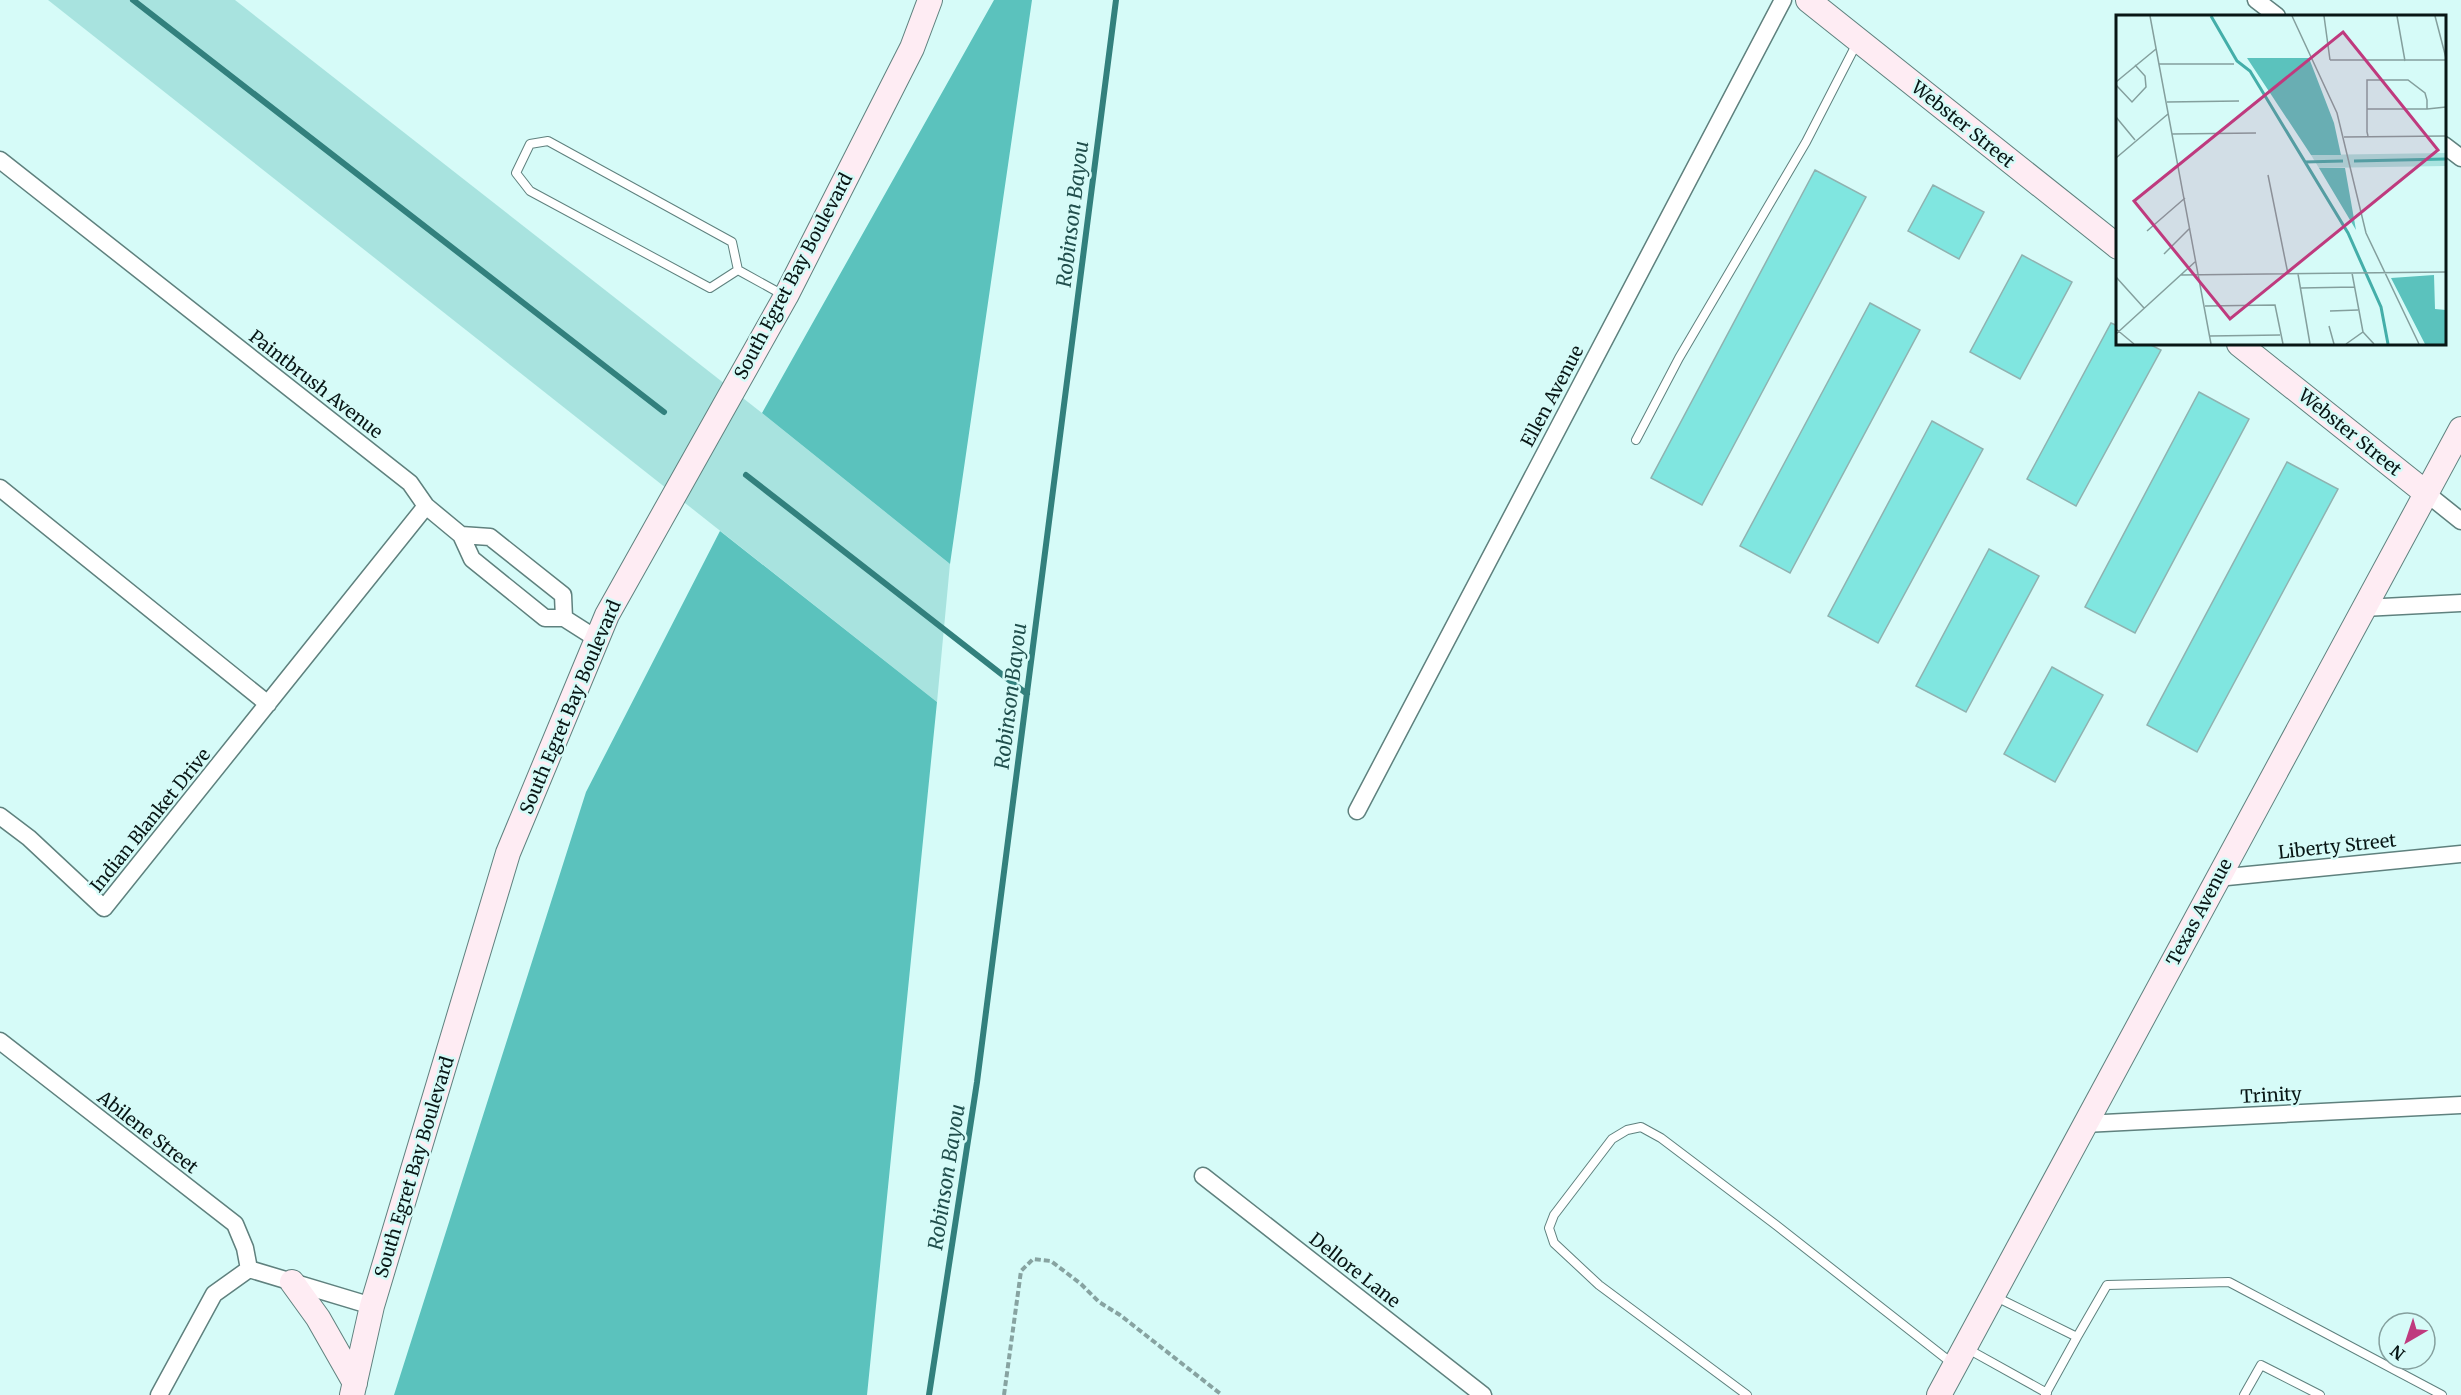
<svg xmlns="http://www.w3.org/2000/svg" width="2461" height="1395" viewBox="0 0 2461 1395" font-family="Merriweather,serif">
<rect width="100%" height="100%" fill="#d6fbf8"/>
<!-- green -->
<path fill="#a8e3df" d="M48,0h187l527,413 188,151 -13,138z"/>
<!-- forest -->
<path fill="#5bc2bd" d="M994,0h38l-82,564 -188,-151z
M720,531l217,171 -70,693h-473l192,-603z"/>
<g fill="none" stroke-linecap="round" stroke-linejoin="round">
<!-- stream -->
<path stroke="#32807d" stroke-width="6" d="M133,0l531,412
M746,475l281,219
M929,1395l48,-313 139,-1082"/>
</g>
<!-- building -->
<path fill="#80e6e0" stroke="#8fb2b0" stroke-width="1.5" d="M1815,170l51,27 -164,308 -51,-27z
M1933,185l51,27 -25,47 -51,-28z
M2022,255l50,27 -52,97 -50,-27z
M1870,303l50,27 -130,243 -50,-27z
M2111,323l7,3v18h31l12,6 -85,156 -49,-27z
M2199,392l50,27 -114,214 -50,-26z
M1932,421l51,28 -105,194 -50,-27z
M2287,462l51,27 -141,263 -50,-27z
M1989,549l50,27 -73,136 -50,-26z
M2052,667l51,28 -48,87 -51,-28z"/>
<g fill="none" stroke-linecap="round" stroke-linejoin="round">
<defs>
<path id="lane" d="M738,270l-28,18 -180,-97 -14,-18 14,-29 18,-3 184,101 6,28 47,26
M1636,440l43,-82 127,-216 52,-101
M1996,1297l81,40 30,-52 122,-3 213,113
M1966,1348l81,45
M1747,1395l-148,-110 -45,-42 -5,-15 5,-13 58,-76 15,-9 14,-3 20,11 115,87 177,139
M2045,1395l32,-58
M2244,1395l17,-30 59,30"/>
<path id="street" d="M2256,0l21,16
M2444,145l17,13
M0,160l410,323 16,23 35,29 11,24 73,59h19l33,21
M0,488l268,216
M2426,493l35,28
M461,535l29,2 73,58 1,23
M2363,608l98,-5
M1357,811l426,-811
M0,816l29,22 75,70 322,-402
M2217,878l244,-24
M0,1041l235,183 10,24 4,21
M2084,1124l377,-19
M1203,1176l280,219
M249,1269l123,37
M159,1395l55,-101 35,-25"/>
<path id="secondary" d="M1808,0l310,247
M2239,344l187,149
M292,1282l26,36 37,65
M352,1395l20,-89 136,-453 99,-238 179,-319 126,-248 18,-48
M1939,1395l522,-966"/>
</defs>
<!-- lane casing -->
<use href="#lane" stroke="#5f817e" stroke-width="10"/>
<!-- street casing -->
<use href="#street" stroke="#5f817e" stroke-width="19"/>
<!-- secondary casing -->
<use href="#secondary" stroke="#5f817e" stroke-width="26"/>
<!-- path -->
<path stroke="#87a3a1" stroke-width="4" stroke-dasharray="6 3" stroke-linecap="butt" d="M1004,1395l17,-124 12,-12 18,2 30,23 18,18 21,13 102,80"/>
<!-- lane -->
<use href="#lane" stroke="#fff" stroke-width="8"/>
<!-- street -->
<use href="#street" stroke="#fff" stroke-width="16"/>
<!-- secondary -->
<use href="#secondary" stroke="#feecf3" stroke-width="24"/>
</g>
<g text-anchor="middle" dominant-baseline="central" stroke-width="5" stroke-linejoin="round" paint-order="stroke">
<!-- street labels -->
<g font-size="18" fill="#081615" stroke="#d6fbf8">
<text transform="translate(1963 124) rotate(39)">Webster Street</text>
<text transform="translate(793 276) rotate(-62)">South Egret Bay Boulevard</text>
<text transform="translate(316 384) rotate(38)">Paintbrush Avenue</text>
<text transform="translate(1552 396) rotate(-62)">Ellen Avenue</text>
<text transform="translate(2350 432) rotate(39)">Webster Street</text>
<text transform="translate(570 707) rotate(-67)">South Egret Bay Boulevard</text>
<text transform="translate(150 820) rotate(-51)">Indian Blanket Drive</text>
<text transform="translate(2337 846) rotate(-6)">Liberty Street</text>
<text transform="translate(2199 912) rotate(-62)">Texas Avenue</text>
<text transform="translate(2271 1095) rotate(-3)">Trinity</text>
<text transform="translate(148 1132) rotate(38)">Abilene Street</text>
<text transform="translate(414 1167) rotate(-73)">South Egret Bay Boulevard</text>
<text transform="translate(1355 1270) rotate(38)">Dellore Lane</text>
</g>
<!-- water labels -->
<g font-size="20" font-style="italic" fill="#204e4c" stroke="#d6fbf8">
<text transform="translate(1072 214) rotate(-83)">Robinson Bayou</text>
<text transform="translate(1010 696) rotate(-83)">Robinson Bayou</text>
<text transform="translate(946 1177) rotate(-81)">Robinson Bayou</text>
</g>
</g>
<!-- overview -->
<g transform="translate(2116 15)">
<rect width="330" height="330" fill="#d6fbf8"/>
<path d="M330,138v13l-127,2 -8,-13z" fill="#a8e3df"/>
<path d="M131,43h62l25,65 7,32h-30zM203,153h26l11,62zM318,260l1,34 11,1v34h-21l-34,-66z" fill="#5bc2bd"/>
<path fill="none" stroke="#44aea9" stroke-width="3" d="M95,1l26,45 13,10 98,162 33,74 7,37M238,146l92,-2M188,147l39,-1"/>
<path fill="none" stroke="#849f9d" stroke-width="1.5" d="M34,1l61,328M176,1l45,97 29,120 53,111M208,1l6,44M281,1l8,45M319,1l11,42M214,45h116M43,49h75M0,67l40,-33M0,70l16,17 14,-15 -1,-11 -10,-11M51,87l72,-1M251,94h60v-9l-2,-7 -17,-13h-41v52l1,4M311,94l19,-2M0,102l19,23M56,119l84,-1M228,122l102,-1M0,143l52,-44M152,160l20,99M31,216l38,-33M48,239l26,-26M236,258l11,59M182,259l12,70M65,260l265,-3M0,262l28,31M185,273l54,-1M89,291l70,-1 8,39M214,296l28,-1M213,311l5,18M0,314l18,15M0,319l80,-73M94,321l70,-1M230,329l17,-12 11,12"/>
<path fill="#bf3a7e" fill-opacity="0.15" stroke="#bf3a7e" stroke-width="3" d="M227,17l95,118 -208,169 -96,-118z"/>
<rect width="330" height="330" fill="none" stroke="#081615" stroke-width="3"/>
</g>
<!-- north arrow -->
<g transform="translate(2407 1341) rotate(219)"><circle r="28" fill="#d6fbf8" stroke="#849f9d" stroke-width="1.5"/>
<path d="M0-4.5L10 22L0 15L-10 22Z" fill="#bf3a7e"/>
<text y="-9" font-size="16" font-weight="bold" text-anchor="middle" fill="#081615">N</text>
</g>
</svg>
